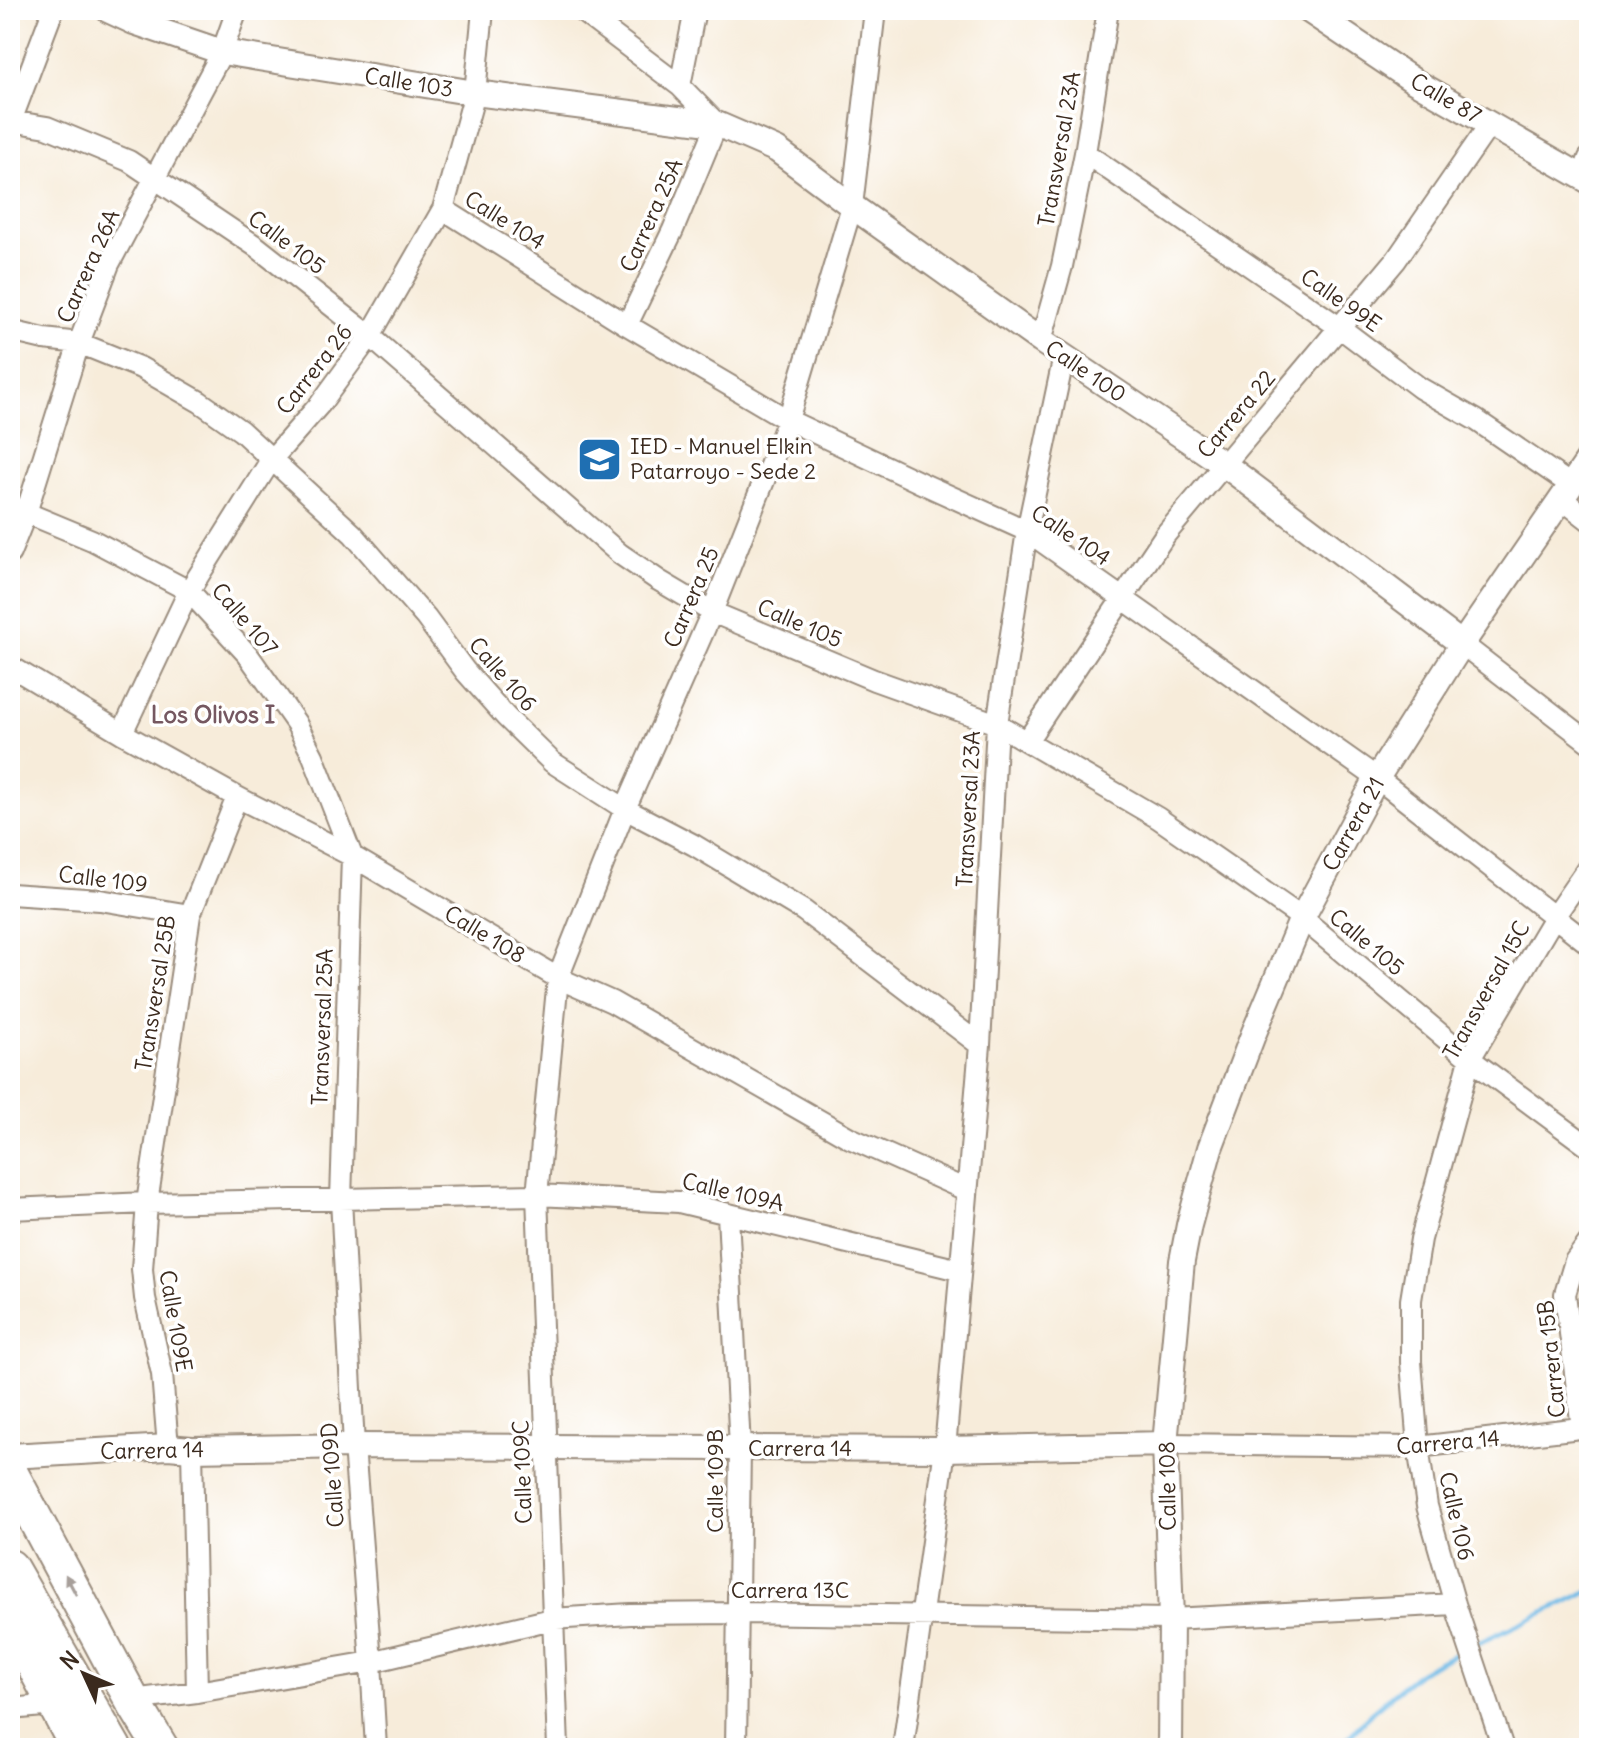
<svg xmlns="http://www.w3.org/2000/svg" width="1599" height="1758" viewBox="0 0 1599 1758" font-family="Delius,sans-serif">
<rect width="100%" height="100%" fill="#fff"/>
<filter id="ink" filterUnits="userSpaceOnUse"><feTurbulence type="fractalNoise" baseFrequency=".0125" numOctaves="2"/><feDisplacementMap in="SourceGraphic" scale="16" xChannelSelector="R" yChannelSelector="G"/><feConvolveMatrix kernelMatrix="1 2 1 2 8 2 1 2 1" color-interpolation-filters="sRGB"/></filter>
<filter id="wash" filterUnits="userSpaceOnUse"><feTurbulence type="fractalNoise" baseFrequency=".006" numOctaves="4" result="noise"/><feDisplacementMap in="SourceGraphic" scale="32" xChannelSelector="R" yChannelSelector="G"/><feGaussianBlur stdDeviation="1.8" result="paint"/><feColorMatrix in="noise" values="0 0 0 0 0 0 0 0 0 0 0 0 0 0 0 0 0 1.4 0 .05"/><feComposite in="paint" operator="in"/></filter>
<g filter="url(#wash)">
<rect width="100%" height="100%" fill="#f7ecda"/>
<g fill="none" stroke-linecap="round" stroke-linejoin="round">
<!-- stream -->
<path stroke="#6bb8e5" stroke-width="5" d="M1474,1645l115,-54
M1339,1748l34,-37 47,-39 45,-23"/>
</g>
</g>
<g filter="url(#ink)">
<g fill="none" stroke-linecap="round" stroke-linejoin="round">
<defs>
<path id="minor" d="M580,10l100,76 37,38 -44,106 -46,95
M680,86l15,-76
M10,121l37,6 82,34 128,86 113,89 250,218 38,26 54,32 162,68 123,44 161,94 144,100 168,141 119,88
M11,121l42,-111
M1085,153l254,174 81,61 56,32 95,65
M1582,176l7,-18
M443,209l184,116 161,95 133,63 106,48 350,247 212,166
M10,331l34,8 35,4 62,25 59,34 41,29 112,103 73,84 39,53 41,46 46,45 73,47 69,36 110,66 176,134
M1041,341l21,-75 23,-113 23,-143
M1562,499l27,21
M10,506l82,34 97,51 59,64 48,68 17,33 39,100 -11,343 13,247 17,216 5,86
M10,553l16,-40 53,-170 30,-79 113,-212 15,-42
M1462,644l127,98
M10,666l112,67 115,64 115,59 206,122 54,24 238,136 116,52
M122,733l67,-142 82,-131 50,-57 49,-67 73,-127 32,-116 8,-83
M1027,741l138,-206 231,-275 94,-136
M10,894l90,6 90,15
M10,1209l137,-6 390,-8 142,7 280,68
M728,1215l12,233 -4,300
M1582,1428l-17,-134 10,-33 14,-19
M1165,1444l253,3 171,-20
M168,1447l-6,-73 -17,-76 -3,-29 5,-66 43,-288 47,-118
M192,1449l5,243
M132,1700l65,-8 174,-30 181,-43 78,-5 109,-1 432,6 284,-15
M10,1709l45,-4
M558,1748l-21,-553 21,-217 67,-169 87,-197 76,-192 64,-214 23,-196
M903,1748l42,-299 35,-404 17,-321 30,-193 37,-175
M1503,1748l-48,-144 -28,-98 -9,-59 -7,-85v-62l10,-61 49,-180 84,-142 35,-51"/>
<path id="tertiary" d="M108,10l26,12 88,30 253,41 242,31 60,26 75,56 189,135 184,124 237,179
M1308,10l106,71 175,100
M10,1456l158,-9 24,2 162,-3 591,3 220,-5
M1170,1748l1,-129 -6,-175 17,-183 7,-36 21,-77 43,-113 49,-117 75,-140 85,-134 127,-185"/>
<path id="trunk" d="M10,1472l122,228 29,48
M10,1567l104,181
M10,1620l68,128"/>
</defs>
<!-- minor casing -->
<use href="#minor" stroke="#998b7c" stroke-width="24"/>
<!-- tertiary casing -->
<use href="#tertiary" stroke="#998b7c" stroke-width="28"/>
<!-- trunk casing -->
<use href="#trunk" stroke="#998b7c" stroke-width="38"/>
<!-- minor -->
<use href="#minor" stroke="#fff" stroke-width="20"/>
<!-- tertiary -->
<use href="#tertiary" stroke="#fff" stroke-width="24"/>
<!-- trunk -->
<use href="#trunk" stroke="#fff" stroke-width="34"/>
</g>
<!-- one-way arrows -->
<defs><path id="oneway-solid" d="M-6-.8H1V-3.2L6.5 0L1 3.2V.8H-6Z" transform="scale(2)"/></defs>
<use fill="#a79f9a" href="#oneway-solid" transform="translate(71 1585) rotate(-118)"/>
</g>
<!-- icons -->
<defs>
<symbol id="school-square" viewBox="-11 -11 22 22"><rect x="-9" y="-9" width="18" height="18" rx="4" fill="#1f6fb2" stroke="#fff"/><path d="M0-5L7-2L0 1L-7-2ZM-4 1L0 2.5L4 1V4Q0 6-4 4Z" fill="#fff"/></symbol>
</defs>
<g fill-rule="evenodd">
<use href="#school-square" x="574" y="434" width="51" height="51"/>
</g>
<g text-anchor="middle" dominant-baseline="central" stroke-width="7" stroke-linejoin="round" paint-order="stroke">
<!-- street labels -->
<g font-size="22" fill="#3b2a1e" stroke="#fff">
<text transform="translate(409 82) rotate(9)">Calle 103</text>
<text transform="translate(1446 98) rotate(30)">Calle 87</text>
<text transform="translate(1059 149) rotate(-80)">Transversal 23A</text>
<text transform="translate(651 215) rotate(-66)">Carrera 25A</text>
<text transform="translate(505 220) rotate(32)">Calle 104</text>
<text transform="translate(287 242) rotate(37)">Calle 105</text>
<text transform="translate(88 266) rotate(-66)">Carrera 26A</text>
<text transform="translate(1341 300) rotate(35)">Calle 99E</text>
<text transform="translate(314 369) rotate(-52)">Carrera 26</text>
<text transform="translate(1086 371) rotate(34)">Calle 100</text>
<text transform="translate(1236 414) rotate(-50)">Carrera 22</text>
<text transform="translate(1071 535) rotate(34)">Calle 104</text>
<text transform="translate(691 597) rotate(-67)">Carrera 25</text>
<text transform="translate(245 619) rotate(49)">Calle 107</text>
<text transform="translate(800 623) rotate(23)">Calle 105</text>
<text transform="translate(503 674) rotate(49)">Calle 106</text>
<text transform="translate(968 809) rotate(-87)">Transversal 23A</text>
<text transform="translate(1353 824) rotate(-61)">Carrera 21</text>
<text transform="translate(103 879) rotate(7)">Calle 109</text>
<text transform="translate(485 934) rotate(31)">Calle 108</text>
<text transform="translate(1367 942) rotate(40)">Calle 105</text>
<text transform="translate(1486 990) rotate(-61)">Transversal 15C</text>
<text transform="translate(155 993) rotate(-81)">Transversal 25B</text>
<text transform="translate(322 1027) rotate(-88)">Transversal 25A</text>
<text transform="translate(733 1192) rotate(13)">Calle 109A</text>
<text transform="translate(176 1321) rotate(80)">Calle 109E</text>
<text transform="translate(1551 1359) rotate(-96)">Carrera 15B</text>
<text transform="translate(1448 1442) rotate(-5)">Carrera 14</text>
<text x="800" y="1448">Carrera 14</text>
<text transform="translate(152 1450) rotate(-1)">Carrera 14</text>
<text transform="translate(522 1472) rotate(-92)">Calle 109C</text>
<text transform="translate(332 1475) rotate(-94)">Calle 109D</text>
<text transform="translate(715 1481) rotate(-90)">Calle 109B</text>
<text transform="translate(1167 1486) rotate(-91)">Calle 108</text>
<text transform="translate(1457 1516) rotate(77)">Calle 106</text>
<text x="790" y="1590">Carrera 13C</text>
</g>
<!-- poi labels -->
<g font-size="22" fill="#3b2a1e" stroke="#fff" text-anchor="start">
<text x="630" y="446">IED - Manuel Elkin<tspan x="630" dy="25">Patarroyo - Sede 2</tspan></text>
</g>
<!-- neighbourhood labels -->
<g font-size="24" font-weight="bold" fill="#755861" stroke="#fff">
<text x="213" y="714">Los Olivos I</text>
</g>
</g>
<!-- margin -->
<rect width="1599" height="1758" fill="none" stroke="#fff" stroke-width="40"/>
<!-- north arrow -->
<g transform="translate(84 1674) rotate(314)" stroke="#ffffff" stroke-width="6" paint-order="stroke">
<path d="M0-6L14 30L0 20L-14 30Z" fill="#3b2a1e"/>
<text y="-12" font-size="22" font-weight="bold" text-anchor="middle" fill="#3b2a1e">N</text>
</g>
</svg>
